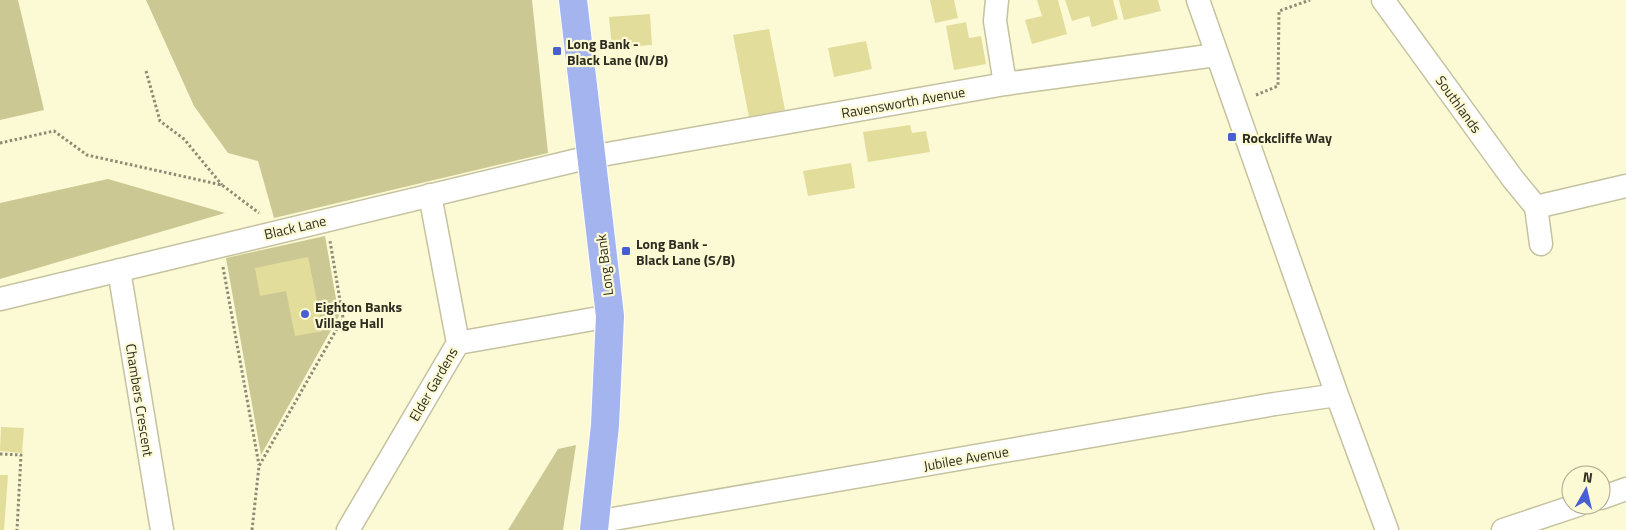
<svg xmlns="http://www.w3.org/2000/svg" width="1626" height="530" viewBox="0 0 1626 530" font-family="'Titillium Web',sans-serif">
<rect width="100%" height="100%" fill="#fcf9d5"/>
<!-- green -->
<path fill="#ccc893" d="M0,0h18l26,110 -44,10z
M146,0h386l16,153 -274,65 -16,-57 -30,-8 -34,-47z
M108,179l117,34 -225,66v-76z
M325,236l14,80 -78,139 -35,-197z
M576,445l-13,85h-55l50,-81z"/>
<!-- building -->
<path fill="#e3dd9b" d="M930,0h24l4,18 -23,5z
M1037,0h21l9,34 -35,10 -7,-24 17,-4z
M1065,0h48l5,19 -26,8 -3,-11 -17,5z
M1119,0h39l3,11 -37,9z
M650,14l2,31 -40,3 -3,-31z
M966,22l3,16 12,-2 5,28 -32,6 -8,-44z
M769,29l16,81 -36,7 -16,-82z
M866,41l6,28 -38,8 -6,-29z
M910,125l2,8 14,-2 4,21 -62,10 -5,-30z
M851,163l4,25 -47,8 -5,-25z
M308,257l15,74 -28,5 -9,-45 -26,5 -5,-28z
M1,427l23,1 -2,25 -22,-2z
M0,475h8l-4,55h-4z"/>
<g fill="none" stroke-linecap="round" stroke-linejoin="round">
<defs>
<path id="minor" d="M997,0l-2,21 10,63
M1198,0l139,395 50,135
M1383,0l130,179 23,28 90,-21
M1536,207l5,37
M119,270l43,260
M0,299l590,-142 415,-73 211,-29
M458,343l152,-27
M1601,498l25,-9
M596,522l679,-118 62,-9
M348,530l110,-187 -28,-148
M1503,530l75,-25"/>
<path id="major" d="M573,0l37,316 -5,109 -11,105"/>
</defs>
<!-- minor casing -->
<use href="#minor" stroke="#c5c29f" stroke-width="25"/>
<!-- major casing -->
<use href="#major" stroke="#fff" stroke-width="30"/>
<!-- path -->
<path stroke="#8d8b73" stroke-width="3" stroke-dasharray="2.5 2.5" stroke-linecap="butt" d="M146,71l14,50 24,18 38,46
M1256,95l22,-9 1,-75 31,-11
M0,143l54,-12 33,24 135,30 37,28
M223,267l36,198
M0,454l21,1 -4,75
M252,530l7,-64 84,-148 -13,-77"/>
<!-- minor -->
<use href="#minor" stroke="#fff" stroke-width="22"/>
<!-- major -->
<use href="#major" stroke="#a4b4ee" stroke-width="28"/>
</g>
<!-- markers -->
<g fill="#475fd3" stroke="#fcf9d5" stroke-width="2">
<rect x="552" y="46" width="10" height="10" rx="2.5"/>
<rect x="1227" y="132" width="10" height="10" rx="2.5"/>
<rect x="621" y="246" width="10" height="10" rx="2.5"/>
<circle cx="305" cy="314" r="5"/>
</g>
<g text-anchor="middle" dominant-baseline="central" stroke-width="4.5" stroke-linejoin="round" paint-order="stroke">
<!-- poi labels -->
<g font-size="14" font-weight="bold" fill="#2e2d20" stroke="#fcf9d5" text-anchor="start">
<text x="567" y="43">Long Bank -<tspan x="567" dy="16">Black Lane (N/B)</tspan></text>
<text x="1242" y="137">Rockcliffe Way</text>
<text x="636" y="243">Long Bank -<tspan x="636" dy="16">Black Lane (S/B)</tspan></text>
<text x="315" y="306">Eighton Banks<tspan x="315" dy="16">Village Hall</tspan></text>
</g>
<!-- street labels -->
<g font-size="14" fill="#2e2d20" stroke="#fcf9d5">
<text transform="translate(903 102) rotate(-10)">Ravensworth Avenue</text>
<text transform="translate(1459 104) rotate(54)">Southlands</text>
<text transform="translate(295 227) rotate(-13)">Black Lane</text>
<text transform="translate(604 265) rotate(-97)">Long Bank</text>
<text transform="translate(433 384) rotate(-60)">Elder Gardens</text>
<text transform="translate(140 400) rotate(81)">Chambers Crescent</text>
<text transform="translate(966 458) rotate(-10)">Jubilee Avenue</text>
</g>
</g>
<!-- north arrow -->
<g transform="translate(1586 490) rotate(8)"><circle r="24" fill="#fcf9d5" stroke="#aaa78d"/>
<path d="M0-4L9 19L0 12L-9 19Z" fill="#475fd3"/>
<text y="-8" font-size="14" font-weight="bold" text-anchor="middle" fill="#2e2d20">N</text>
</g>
</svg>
